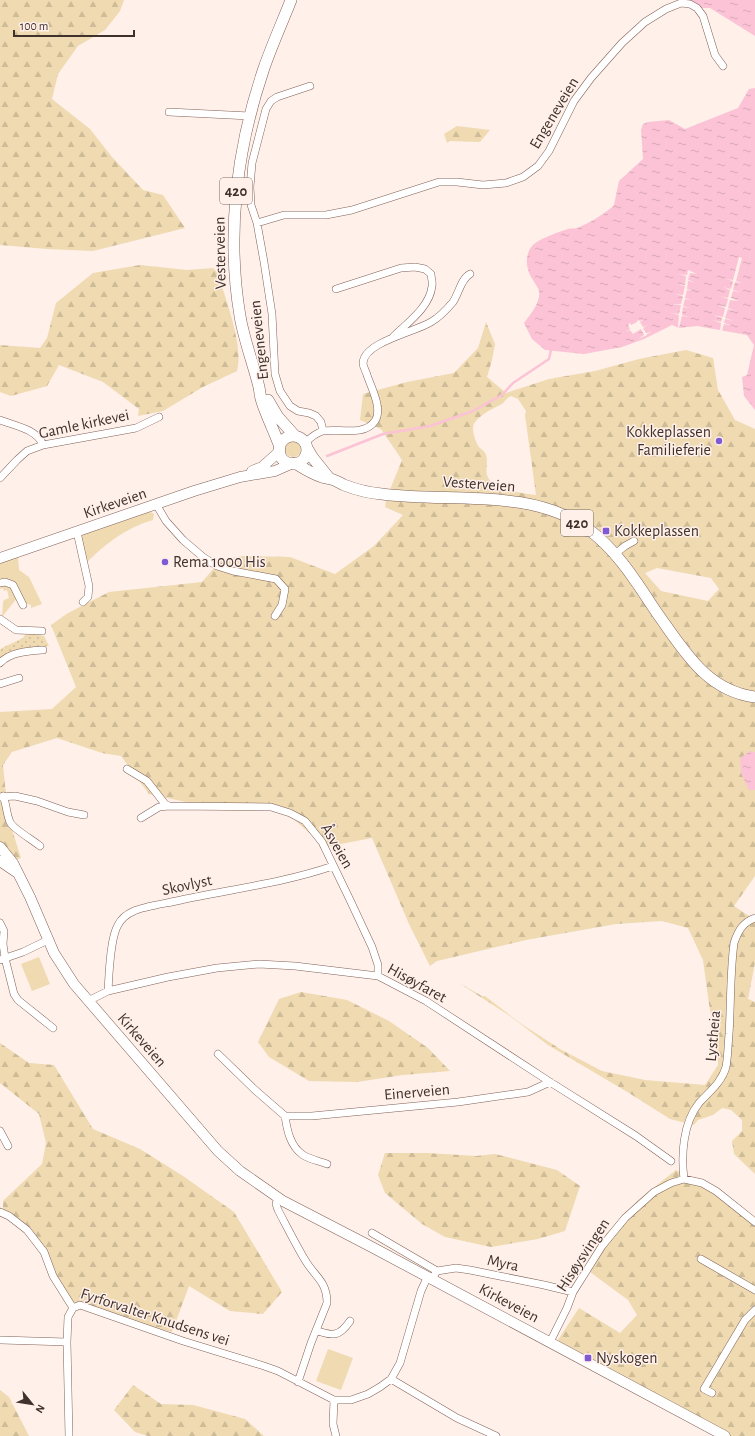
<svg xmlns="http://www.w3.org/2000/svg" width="755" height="1436" viewBox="0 0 755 1436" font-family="'Alegreya Sans',sans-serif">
<defs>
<pattern id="forest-firs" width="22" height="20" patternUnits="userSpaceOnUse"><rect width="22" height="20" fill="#efdab1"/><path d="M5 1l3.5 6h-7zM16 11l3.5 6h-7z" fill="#cebc98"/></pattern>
<pattern id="garden-dots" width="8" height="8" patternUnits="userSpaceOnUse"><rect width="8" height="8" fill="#efdab1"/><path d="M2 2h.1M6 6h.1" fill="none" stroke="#cebc98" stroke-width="1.8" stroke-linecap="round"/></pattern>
<pattern id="water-ripples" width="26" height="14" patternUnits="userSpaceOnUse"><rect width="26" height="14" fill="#fbc3d5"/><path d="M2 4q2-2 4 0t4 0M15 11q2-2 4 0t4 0" fill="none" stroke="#d8a8b7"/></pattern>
</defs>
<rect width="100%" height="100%" fill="#fff0ea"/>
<!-- grass -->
<path fill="#efdab1" d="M285 449a8 8 0 1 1 16 0a8 8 0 1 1-16 0Z
M149,511l5,3 -1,6c-28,8 -48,24 -68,44l-6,-28z
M18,557l1,13 10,7 13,27 -11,4v-3l-6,-2 -9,-17 -16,-5v-18z
M4,584l7,4 6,10 -15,19 1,-15 1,-2 5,-2 -2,-8 -3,1 -1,-3 -3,1v-4z
M39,957l11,27 -18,7 -11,-27z
M328,1349l25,9 -12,32 -25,-9z"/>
<!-- forest -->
<path fill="url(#forest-firs)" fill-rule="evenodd" d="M0,0h124l-4,11 -15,19 -27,16 -20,28 -6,25 38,30 22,28 31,33 20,5 22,33 -92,23 -46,-2 -47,-4z
M457,126l33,4 -10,12 -30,-1 -3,2 -3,-9z
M140,265l47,5 26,-2 5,5c7,26 26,72 19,98l-34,16 -40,24 -25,5 1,-7 -36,-27 -44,-17 -12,21 -36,10 -11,-4v-47l40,3 7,-10 9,-35 37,-30z
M486,322l9,22 -3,16 -5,17 19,16 43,-14 46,-8 44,-12 47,-9 27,8 5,32 17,30 20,9v447l-21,30 21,14v43l-7,36 7,3v172l-21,-20 -2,-13 10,-10v-11l-11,-10 -9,-2 -9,7 -15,5 -4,5 -24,-6 -41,-26 -81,-48 -38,-29 -51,-33 23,13h3l35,27 40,26 42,22 43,9 60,5 13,-20v-12l-9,-49 -6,-44 -15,-32 -26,-7 -46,3 -90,16 -89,21 -7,5 -21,-42 -37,-86 -47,9 -37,-33 -46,-8 -47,-2 -46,-10 -28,-38 -19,-3 -45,-15 -45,14 -9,13 5,48v4l13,41 -21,7v-153l52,-3 24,-22 -25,-62 17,-12 41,-21 93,-10 19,-22 22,-4 47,1 45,17 39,-28 29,-31 -18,-8 2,-10 15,-37 -21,-31 -21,-9 3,-26 44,-12 47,-9 24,-25zM511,396l7,3 8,12 -1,4 11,80c-14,-2 -45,-5 -49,-20 -2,-7 2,-16 -2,-22 -1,-2 -4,-4 -6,-6 -3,-4 -6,-13 -6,-18 -1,-11 21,-21 29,-25 3,-3 5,-6 9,-8zM657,568l54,10 8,11 -11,12 -47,-10 -16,-18z
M301,992l46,8 42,21 39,27 22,23 -47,4 -46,7 -48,-1 -40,-24 -11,-15 21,-43z
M0,1043l29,20 25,2 39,64 47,20 43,27 51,36 48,80 -19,22 -33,-3 -41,-25 -17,46 -36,-9 -73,-23 -3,-15 -35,-57 -22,-11v-16l39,-37 4,-21 -7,-29 -39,-31z
M385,1153h43l48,3 19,-2 62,16 23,16 -15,45 -27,8 -47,8 -46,-10 -23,-13 -37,-31 -7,-18z
M676,1170l39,19 40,28v219h-26l-173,-93 23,-35 41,25 17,-18 -9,-15 -38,-28 16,-38 32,-34z
M133,1385l28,19 32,1 52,14 19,17h-116l-13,-4 -21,-22z
M0,1390l9,7 20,39h-29z"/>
<!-- garden -->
<path fill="url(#garden-dots)" d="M35,634l9,2 5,10 -23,3 -26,10v-9l2,-2 21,-10 2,-3z"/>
<!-- water -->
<path fill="url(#water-ripples)" d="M690,0h65v36l-45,-28h-11z
M755,88v322l-11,-14 -2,-19 5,-2 7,-30 -7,-10 -50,-9 -18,2 -7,-3 -28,14 -22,8 -38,7 -39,-4 -13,-11 -8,-16c6,-8 17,-21 15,-32 -1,-4 -4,-7 -6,-11 -7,-10 -9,-24 -1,-34 6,-7 27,-14 36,-17 3,-1 6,0 9,-1 12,-5 24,-12 34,-20l3,-3 5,-24 24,-22 -2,-29 2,-6 5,-2 21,-2 16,9 53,-21 11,-19z
M750,751l5,1v38h-6l-8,-17 -1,-15z"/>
<!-- pier -->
<path fill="#fff0ea" d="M739,257l3,1 -6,23 6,2 -7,-1 -2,8 7,2 -7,-1 -2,7 8,3 -9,-1 -2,8 8,3 -8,-2 -3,9 9,3 -9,-2 -1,4 9,3 -9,-2 -2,7h-2l1,-8 -9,-3 9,2 1,-4 -9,-3 10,2 2,-9 -8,-3 9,2 2,-8 -8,-3 8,2 2,-8 -7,-3 8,2 2,-8 -7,-2 7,1z
M688,270l9,4 -7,-1 -2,7 7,2 -7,-1 -1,8 6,2 -6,-1 -2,8 7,2 -7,-1 -2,7 7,2 -7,-1 -1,8 7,2 -7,-1 -3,12 -1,-1 1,-12 -9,-2 9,1 2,-9 -9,-1h9l2,-8 -9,-2 9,1 2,-9 -9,-2 9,1 1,-9 -8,-2 9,1z
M645,319l-5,3 3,5 5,-2 -5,3 3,5 6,-1 -5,2v1l-9,4 6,-4 -3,-6 -8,5 -3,-4 -5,2 5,-3 -2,-4 2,-2 1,2 6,-3v-1l2,-1 1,1z"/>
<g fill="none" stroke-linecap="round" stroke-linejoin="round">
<!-- stream -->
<path stroke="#fbc3d5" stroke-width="2.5" d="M327,456l56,-22 47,-8 43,-15 29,-16 11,-12 36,-24 2,-9"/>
<defs>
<path id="minor" d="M310,86l-33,11 -6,4 -5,8 -14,54 -2,24 1,18 6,18 7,39 8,52 3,60 5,17 10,15 8,5 11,2 7,3 5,6 2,9
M169,112l81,4
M257,223l27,-8h42l26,-5 87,-28h18l26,3 23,-2 17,-6 15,-11 11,-15 25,-50 17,-23 31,-35 23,-21 21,-13 15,-6 9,1 7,4 6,8 12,39 8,11
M336,289l65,-21 14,-1 10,2 6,5c0,4 2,8 1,12 -2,21 -25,37 -39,51
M0,420c15,6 37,9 43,25
M305,443c5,-5 11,-10 18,-12 15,-3 41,6 52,-10 8,-12 -4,-34 -8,-46 -1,-4 -4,-8 -4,-12 1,-21 52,-31 68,-41 7,-4 17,-14 22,-20 6,-9 8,-23 17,-28
M0,478l17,-18 10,-9 16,-6 93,-17 23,-11
M156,504l10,17 17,19 20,17 14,9 16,5 43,8 9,10 -3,16 -7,11
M77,532l12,54 -1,11 -5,5
M615,554l10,-8 9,-5
M0,583l5,-1 8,3 10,20
M0,619l16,11 26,1
M0,663c10,-11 28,-12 43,-13
M0,684l19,-6
M127,769l20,12 18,23 4,2
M3,796c4,9 3,17 7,26 3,7 23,18 30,24
M0,797l15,-1 22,5 31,11 16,3
M141,818l18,-11 10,-1 102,1 19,6 15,8 17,21 28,58 22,47 6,18v11
M0,923l4,8 -1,13 2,14 9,36 4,6 35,28
M0,960l23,-8 25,-12
M108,991c1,-15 2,-53 10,-66 3,-6 9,-11 16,-14 10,-5 35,-8 47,-11 51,-11 102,-17 152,-34
M88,1001l20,-10 60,-14 49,-9 42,-4 36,2 83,10 48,25 124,81 86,54 35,25
M218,1054l36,35 31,27h27l146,-14 70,-10 22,-10
M285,1116c2,14 5,30 18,39 6,4 16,6 24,9
M0,1131l8,15
M684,1179c-3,-24 -1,-56 15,-76 10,-11 23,-21 27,-36 2,-11 2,-23 3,-33 2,-31 1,-61 5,-91 4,-12 9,-21 21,-25
M278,1198l-2,6 2,6c9,17 17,33 27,50 10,17 22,21 22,43l-16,40 -13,39
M0,1212l9,4 18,14 17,22 9,24 20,32
M372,1233l65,38
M701,1259l54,31
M431,1280l6,-9 19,-3 14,2 74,15 29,7
M73,1308l7,-3 103,36 81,25 14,5 56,29h17l17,-6 12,-7 11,-8 9,-16 21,-72 6,-13
M316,1330c17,7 24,6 34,-9
M1,1340l66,2
M550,1342l17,-34 6,-16 29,-46 23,-28 29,-26 17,-9 13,-4 18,4 14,8 39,31
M391,1379l66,39 39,18
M712,1393l-8,-4 41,-69 10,-10
M334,1400l-1,24 3,12
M69,1436l-2,-94 1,-25 5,-9"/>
<path id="secondary" d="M252,471l10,-4 18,-16
M0,558l194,-67 46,-14 35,-6 18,-8
M0,847l13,16 17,34 24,56 20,31 144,167 22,20 43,30 85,44 357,191
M0,861l16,11"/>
<path id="primary" d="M268,400l10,17 17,19
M279 450a14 14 0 1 1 28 0a14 14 0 1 1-28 0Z
M280,447c-6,-16 -13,-30 -18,-45 -2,-5 -2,-10 -3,-15 -6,-24 -15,-47 -19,-71 -14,-83 -3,-169 24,-248 8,-23 18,-45 27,-68
M307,448l6,10 16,20
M295,463c8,5 17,11 27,14 2,1 6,1 9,2 4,1 9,4 13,6 13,5 25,8 38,9 67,9 149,-7 206,35 30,22 49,54 69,84 26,36 49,78 98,84"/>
</defs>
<!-- minor casing -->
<use href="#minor" stroke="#816156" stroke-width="8"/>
<!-- secondary casing -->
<use href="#secondary" stroke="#816156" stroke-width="11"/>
<!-- primary casing -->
<use href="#primary" stroke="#816156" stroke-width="12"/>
<!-- minor -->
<use href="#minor" stroke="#fff" stroke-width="7"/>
<!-- secondary -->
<use href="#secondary" stroke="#fff" stroke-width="10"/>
<!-- primary -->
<use href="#primary" stroke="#fff" stroke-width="11"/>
</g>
<!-- markers -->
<g fill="#805ad4" stroke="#fff0ea" stroke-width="1.5">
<circle cx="719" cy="441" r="4"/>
<rect x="602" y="527" width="8" height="8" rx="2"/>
<circle cx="165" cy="562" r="4"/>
<rect x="584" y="1354" width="8" height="8" rx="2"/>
</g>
<g text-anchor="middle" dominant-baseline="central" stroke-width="3" stroke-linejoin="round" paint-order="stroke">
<!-- shield labels -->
<g fill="#fff0ea" stroke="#796a65" stroke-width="1">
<rect x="220" y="178" width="32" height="26" rx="3"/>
<rect x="561" y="510" width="32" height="26" rx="3"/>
</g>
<g font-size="15" font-weight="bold" fill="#3f312c">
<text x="236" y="191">420</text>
<text x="577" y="523">420</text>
</g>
<!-- street labels -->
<g font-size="16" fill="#3f312c" stroke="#fff0ea">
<text transform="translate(554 113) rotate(-59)">Engeneveien</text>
<text transform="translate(220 253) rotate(-91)">Vesterveien</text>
<text transform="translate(259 340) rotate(-96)">Engeneveien</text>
<text transform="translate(84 424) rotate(-12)">Gamle kirkevei</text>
<text transform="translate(479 484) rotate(4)">Vesterveien</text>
<text transform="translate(115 503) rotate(-19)">Kirkeveien</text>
<text transform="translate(337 846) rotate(60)">Åsveien</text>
<text transform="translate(187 885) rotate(-12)">Skovlyst</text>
<text transform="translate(417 983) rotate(29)">Hisøyfaret</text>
<text transform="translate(713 1036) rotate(-85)">Lystheia</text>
<text transform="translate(142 1040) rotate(49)">Kirkeveien</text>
<text transform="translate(417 1092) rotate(-5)">Einerveien</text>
<text transform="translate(583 1255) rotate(-57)">Hisøysvingen</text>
<text transform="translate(503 1263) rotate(12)">Myra</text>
<text transform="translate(509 1303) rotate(28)">Kirkeveien</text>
<text transform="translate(155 1317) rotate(18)">Fyrforvalter Knudsens vei</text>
</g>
<!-- poi labels -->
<g font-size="16" fill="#3f312c" stroke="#fff0ea" text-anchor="start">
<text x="711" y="432" text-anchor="end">Kokkeplassen<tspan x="711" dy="18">Familieferie</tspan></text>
<text x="614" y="531">Kokkeplassen</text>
<text x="173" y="562">Rema 1000 His</text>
<text x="596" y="1358">Nyskogen</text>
</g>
</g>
<!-- north arrow -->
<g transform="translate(32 1404) rotate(120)" stroke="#fff0ea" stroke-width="3" paint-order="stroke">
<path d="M0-3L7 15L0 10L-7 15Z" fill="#3f312c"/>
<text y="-6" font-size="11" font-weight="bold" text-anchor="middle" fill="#3f312c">N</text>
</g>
<!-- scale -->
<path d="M14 30v6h120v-6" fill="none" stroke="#3f312c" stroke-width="2"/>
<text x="20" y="30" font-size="12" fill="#3f312c" stroke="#fff0ea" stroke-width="3" paint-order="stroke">100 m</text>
</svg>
